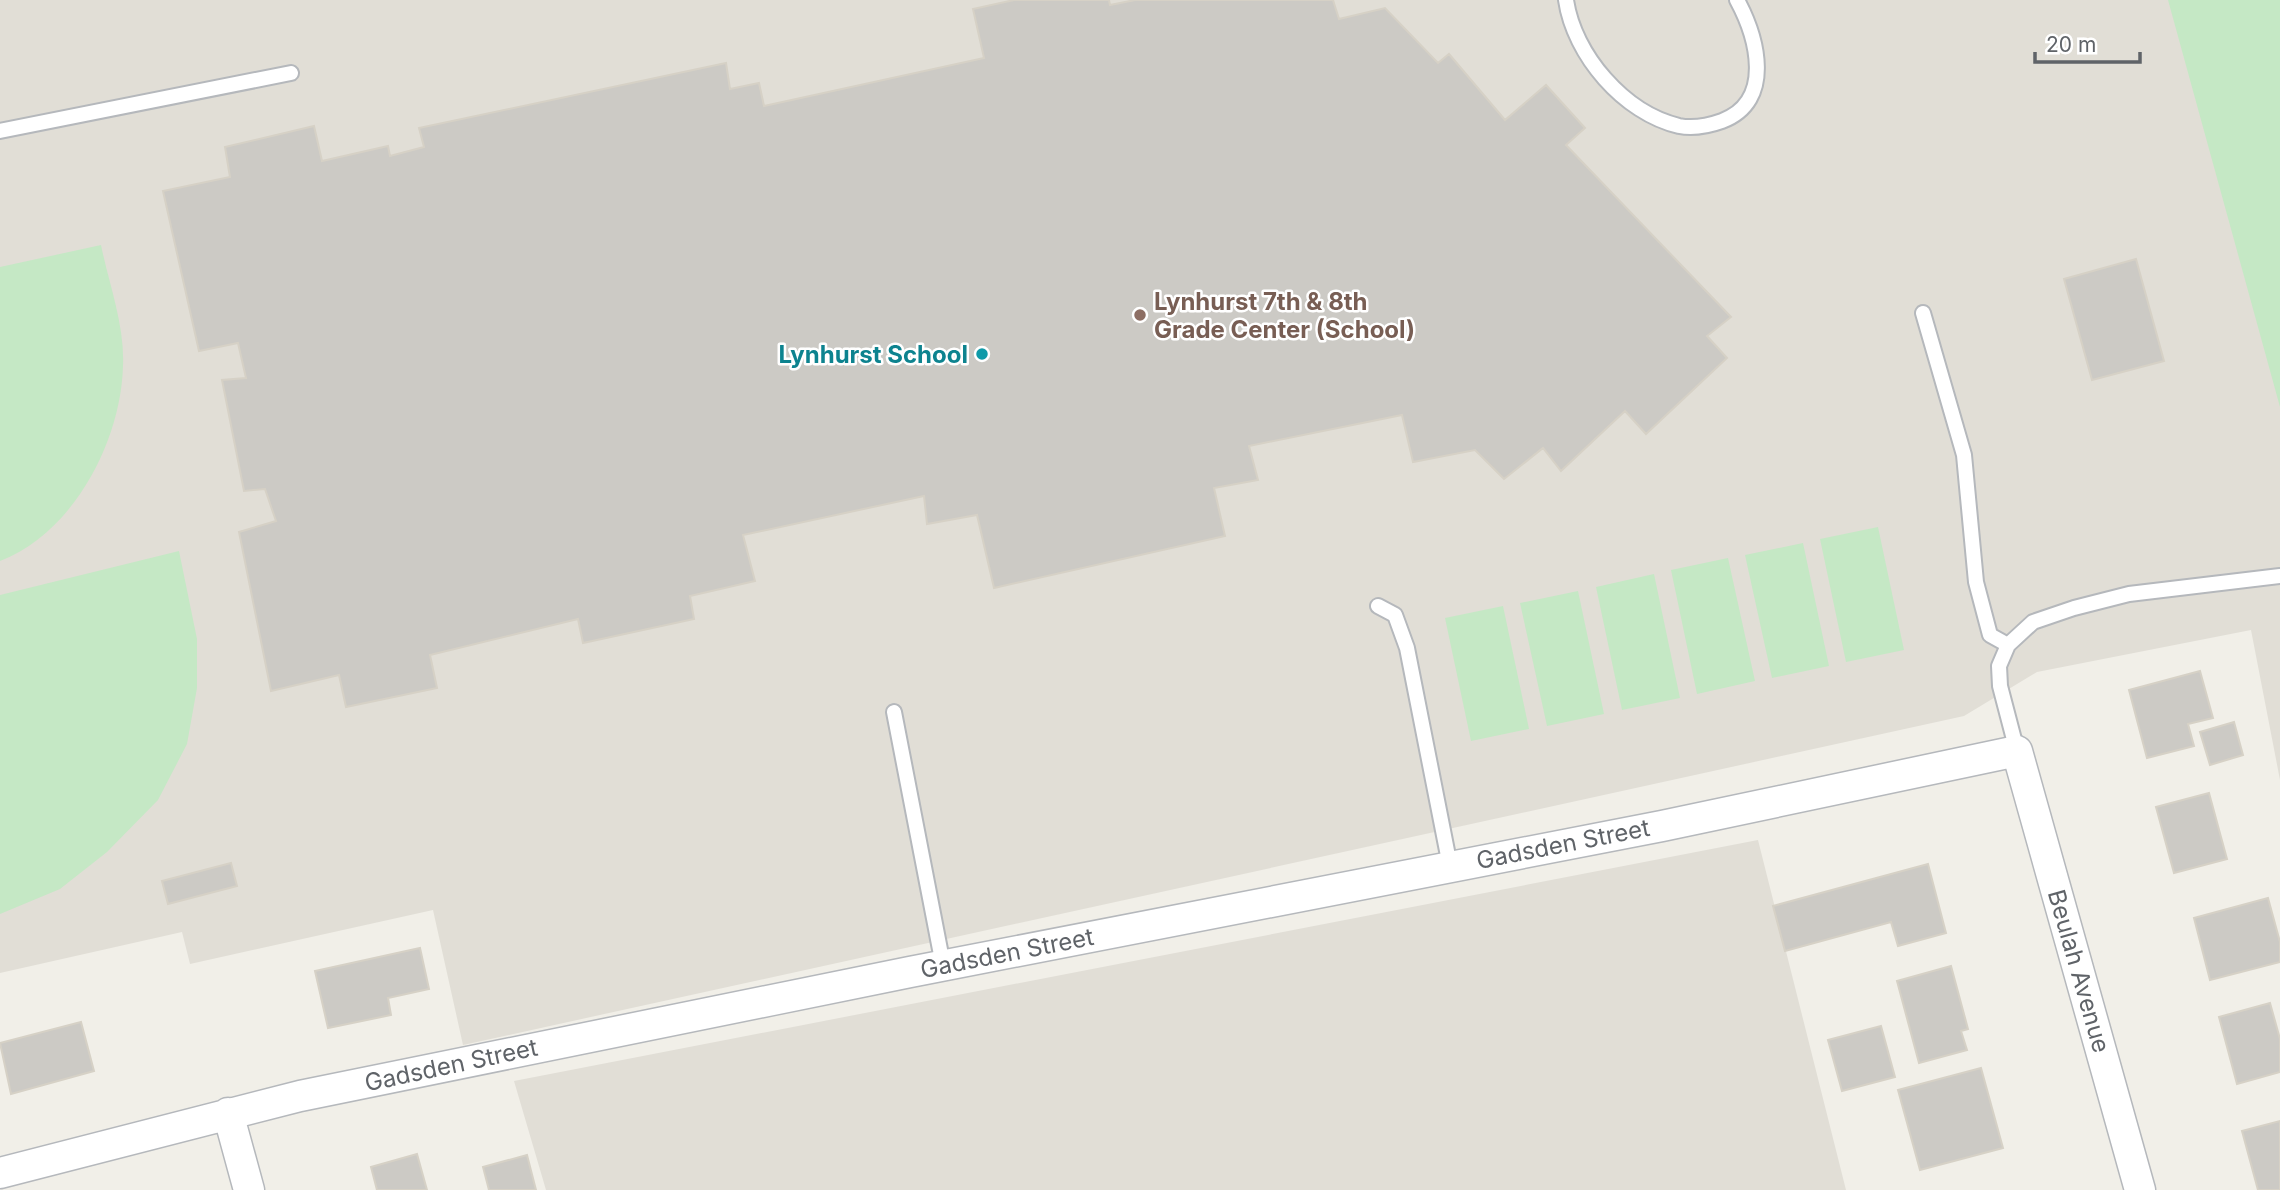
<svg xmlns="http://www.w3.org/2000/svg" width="2280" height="1190" viewBox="0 0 2280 1190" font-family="Inter,sans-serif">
<rect width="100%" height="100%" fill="#f1efe8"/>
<!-- education -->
<path fill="#e1ded6" d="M0,0h2280v780l-29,-150 -214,42 -73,44 -1501,329 -30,-135 -243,54 -8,-32 -182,41z
M1758,840l88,350h-1300l-32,-109z"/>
<!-- green -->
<path fill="#c5e8c5" d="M2168,0h112v408v-1z
M101,245c8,39 24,81 22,121 -2,76 -50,167 -123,195v-294z
M1878,527l26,123 -58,12 -26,-123z
M1803,543l26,123 -57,12 -27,-123z
M179,551l18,88v49l-10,56 -29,56 -51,52 -47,37 -60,25v-319z
M1728,558l27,123 -58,13 -26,-124z
M1654,574l26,124 -58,12 -26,-123z
M1578,591l26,123 -57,12 -27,-123z
M1503,606l26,123 -58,12 -26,-123z"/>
<!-- building -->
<path fill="#cccac5" stroke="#d6d1c6" stroke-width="2" d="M1014,0h95l1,5 25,-5h198l6,19 46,-11 53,55 11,-9 56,66 41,-35 39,43 -19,17 165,172 -24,19 20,22 -81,76 -21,-23 -64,60 -18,-23 -39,31 -29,-29 -62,12 -11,-47 -153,31 9,34 -44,8 11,48 -231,52 -17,-73 -50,9 -3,-28 -181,39 12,46 -65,15 4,23 -111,24 -5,-24 -148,36 7,33 -91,19 -7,-32 -68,16 -32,-159 37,-11 -11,-32 -21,2 -22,-111 24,-2 -8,-35 -39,8 -36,-160 67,-14 -5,-30 89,-21 8,35 66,-15 2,10 34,-9 -5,-19 307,-65 4,26 29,-6 5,23 220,-48 -11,-49z
M2136,259l28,102 -72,19 -28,-101z
M2200,671l13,47 -25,6 6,22 -47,12 -18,-68z
M2234,722l9,33 -33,10 -10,-33z
M2209,793l18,66 -53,14 -18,-66z
M231,863l6,23 -69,18 -6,-23z
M1928,864l18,69 -48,13 -7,-24 -106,29 -12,-45z
M2268,898l12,44v20l-70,18 -16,-62z
M420,948l9,41 -41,9 3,17 -63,13 -13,-57z
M1951,966l17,63 -7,2 6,19 -48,13 -22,-82z
M2270,1003l10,36v33l-43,12 -18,-67z
M81,1022l13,49 -83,23 -11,-51z
M1881,1026l14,51 -53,14 -14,-51z
M1981,1068l22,80 -83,22 -22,-80z
M2280,1121v69h-22l-16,-59z
M417,1154l10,36h-50l-6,-23z
M527,1155l9,35h-47l-6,-23z"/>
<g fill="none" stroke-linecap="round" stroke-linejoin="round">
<defs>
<path id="service" d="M1566,0c8,55 58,113 113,126 15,3 29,0 43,-5 53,-20 35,-84 15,-121
M0,131l291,-58
M1923,313l41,142 12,127 14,53 18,10
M1378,606l17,9 12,33 43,218
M894,712l49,253
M2017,751l-17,-65 -1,-20 9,-21 25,-23 41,-14 55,-14 151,-18"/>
<path id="minor" d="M228,1113l21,77
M0,1173l300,-77 610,-124 752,-146 355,-75 123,439"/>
</defs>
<!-- service casing -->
<use href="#service" stroke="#b5b8bc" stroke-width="18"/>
<!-- minor casing -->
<use href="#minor" stroke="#b5b8bc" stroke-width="33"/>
<!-- service -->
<use href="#service" stroke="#fff" stroke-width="14"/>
<!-- minor -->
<use href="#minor" stroke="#fff" stroke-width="30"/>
</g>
<!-- markers -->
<circle fill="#8d6e63" stroke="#fff" stroke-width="2.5" cx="1140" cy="315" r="7"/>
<circle fill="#0f9aa8" stroke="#fff" stroke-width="2.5" cx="982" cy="354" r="7"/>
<g text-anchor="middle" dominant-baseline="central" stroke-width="5" stroke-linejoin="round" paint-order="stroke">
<!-- education labels -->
<g font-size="24" font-weight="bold" fill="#785e54" stroke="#fff" text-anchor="start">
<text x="1154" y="301">Lynhurst 7th &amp; 8th<tspan x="1154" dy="28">Grade Center (School)</tspan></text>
</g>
<!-- culture labels -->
<g font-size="24" font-weight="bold" fill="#0d838f" stroke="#fff" text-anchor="end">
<text x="968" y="354">Lynhurst School</text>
</g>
<!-- street labels -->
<g font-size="24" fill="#5f6368" stroke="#fff">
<text transform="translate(1563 844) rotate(-11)">Gadsden Street</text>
<text transform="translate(1007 953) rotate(-11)">Gadsden Street</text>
<text transform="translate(2079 971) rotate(74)">Beulah Avenue</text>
<text transform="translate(451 1065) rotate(-12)">Gadsden Street</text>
</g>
</g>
<!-- scale -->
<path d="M2035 52v10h105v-10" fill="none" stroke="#5f6368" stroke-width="3.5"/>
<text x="2046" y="52" font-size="21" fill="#5f6368" stroke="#ffffff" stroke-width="5" paint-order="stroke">20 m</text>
</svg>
